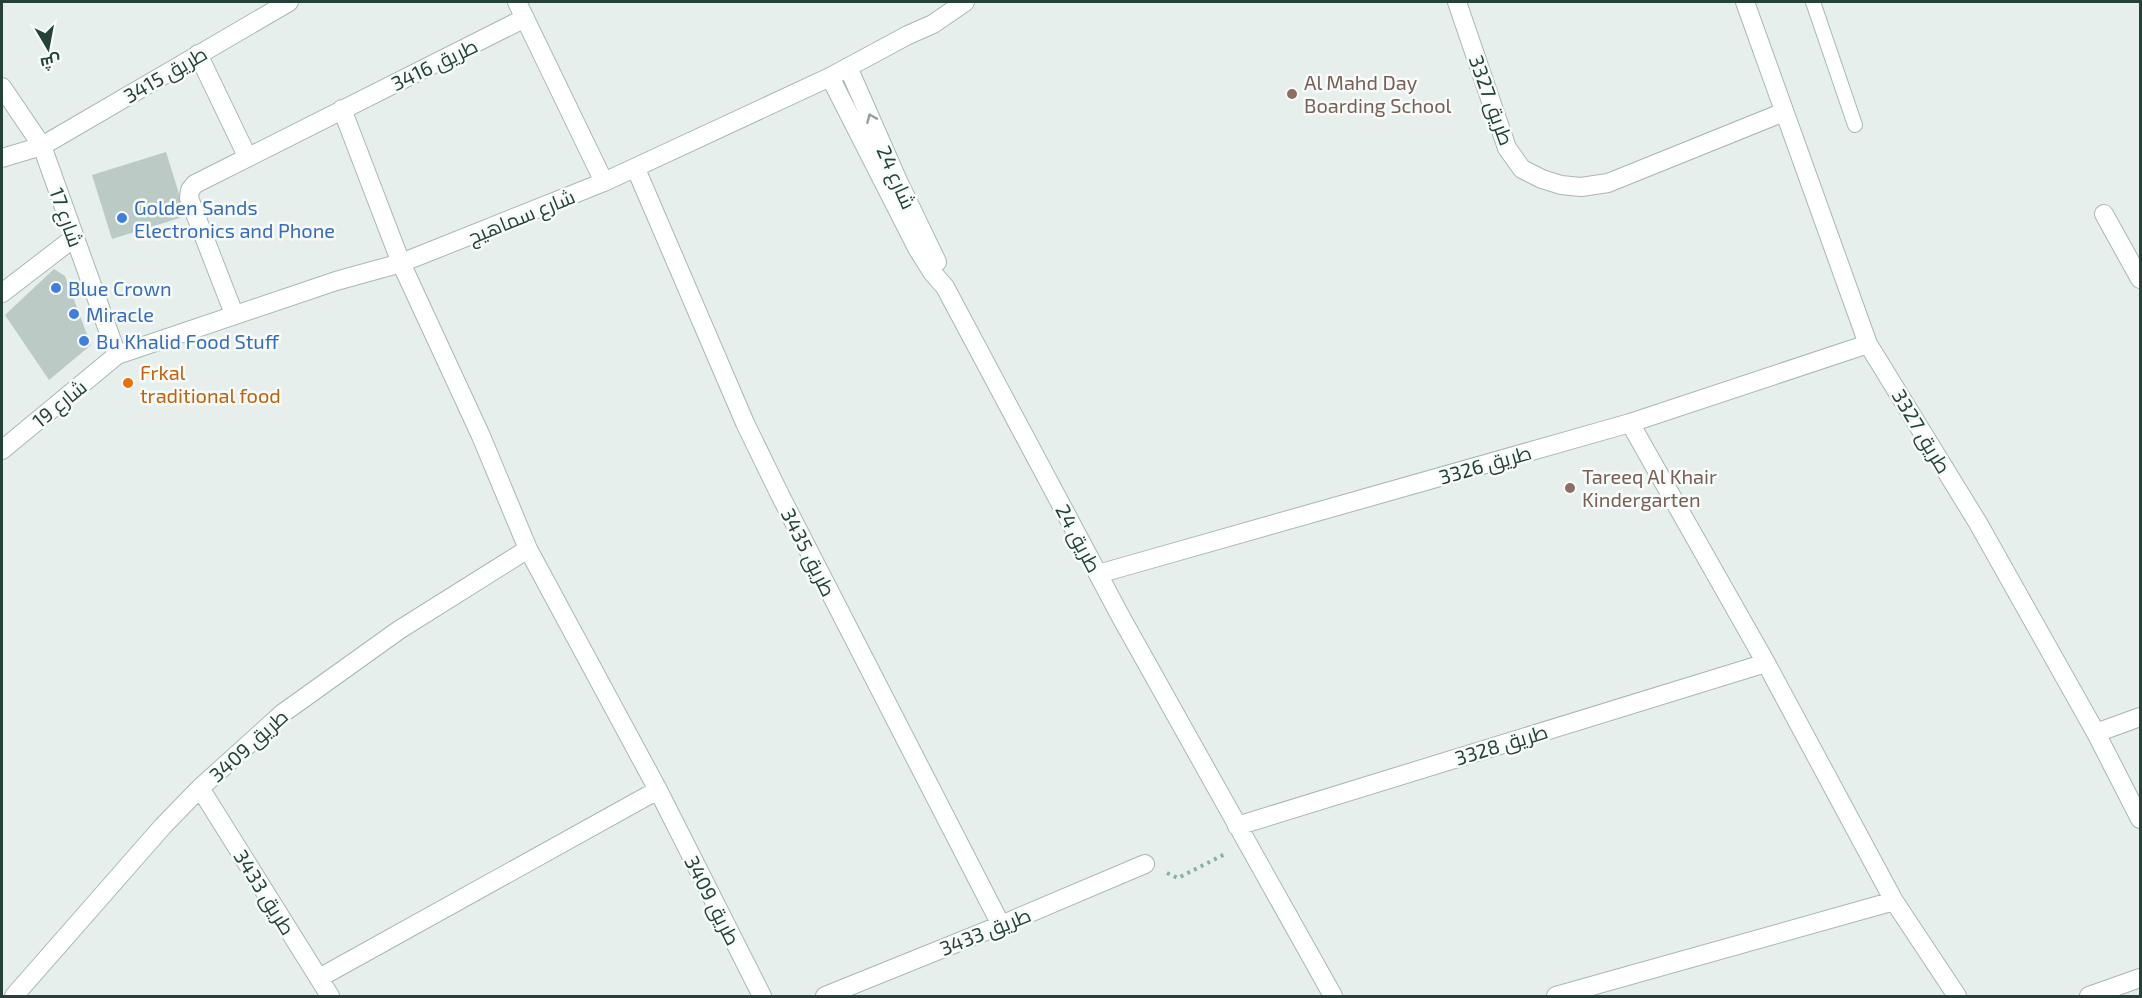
<svg xmlns="http://www.w3.org/2000/svg" width="2142" height="998" viewBox="0 0 2142 998" font-family="'Exo 2',Cairo,sans-serif">
<rect width="100%" height="100%" fill="#e6efeb"/>
<!-- building -->
<path fill="#bbcac4" d="M166,152l20,64 -74,23 -20,-64z
M54,269l11,7 26,69 -42,35 -44,-65z"/>
<g fill="none" stroke-linecap="round" stroke-linejoin="round">
<defs>
<path id="lane" d="M1813,2l42,123"/>
<path id="street" d="M517,2l87,180
M1457,2l50,146 15,21 20,10 19,6 20,2 27,-4 176,-71
M1745,2l123,342 110,179 118,210 44,86
M198,54l49,102
M848,67l51,116 38,79
M830,77l87,171 15,24 13,15 177,332 211,377
M2,87l40,59 75,209
M342,109l59,154 80,173 47,113 130,241 104,206
M2,158l40,-12 247,-144
M636,169l109,254 35,72 221,430
M2104,214l36,65
M2,293l73,-56
M234,314l-45,-116 1,-8 5,-6 330,-166
M1630,423l136,240 128,238 63,95
M2,450l115,-95 219,-74 65,-18 203,-81 226,-105 78,-42 25,-11 32,-22
M1098,574l532,-151 238,-79
M2096,733l44,-16
M200,788l130,208
M1237,826l529,-163
M319,978l339,-188
M14,996l149,-170 37,-38 83,-75 116,-83 129,-81
M825,996l176,-71 144,-61
M1556,996l338,-95
M2089,996l51,-18"/>
</defs>
<!-- lane casing -->
<use href="#lane" stroke="#a8b8b2" stroke-width="16"/>
<!-- street casing -->
<use href="#street" stroke="#a8b8b2" stroke-width="20"/>
<!-- path -->
<path stroke="#86b3a5" stroke-width="4" stroke-dasharray="3 4.5" stroke-linecap="butt" d="M1167,873l11,5 47,-24"/>
<!-- lane -->
<use href="#lane" stroke="#fff" stroke-width="14"/>
<!-- street -->
<use href="#street" stroke="#fff" stroke-width="18"/>
</g>
<!-- one-way arrows -->
<defs><path id="oneway-chevron" d="M-2-3.5L2.5 0L-2 3.5" fill="none" stroke-width="1.6" stroke-linecap="round" stroke-linejoin="round" transform="scale(1.5)"/></defs>
<use stroke="#92a09c" href="#oneway-chevron" transform="translate(871 118) rotate(-113)"/>
<!-- markers -->
<g fill="#8d6e63" stroke="#f7fbf9" stroke-width="2">
<circle cx="1292" cy="94" r="6"/>
<circle cx="1570" cy="488" r="6"/>
</g>
<g fill="#3f7fe0" stroke="#f7fbf9" stroke-width="2">
<circle cx="122" cy="218" r="6"/>
<circle cx="56" cy="288" r="6"/>
<circle cx="74" cy="314" r="6"/>
<circle cx="84" cy="341" r="6"/>
</g>
<circle fill="#e8710a" stroke="#f7fbf9" stroke-width="2" cx="128" cy="383" r="6"/>
<g text-anchor="middle" dominant-baseline="central" stroke-width="5" stroke-linejoin="round" paint-order="stroke">
<!-- street labels -->
<g font-size="20" fill="#24423a" stroke="#f7fbf9">
<text transform="translate(434 64) rotate(-26)">طريق 3416</text>
<text transform="translate(165 74) rotate(-30)">طريق 3415</text>
<text transform="translate(1492 100) rotate(70)">طريق 3327</text>
<text transform="translate(897 177) rotate(66)">شارع 24</text>
<text transform="translate(521 216) rotate(-22)">شارع سماهيج</text>
<text transform="translate(67 217) rotate(70)">شارع 17</text>
<text transform="translate(59 403) rotate(-39)">شارع 19</text>
<text transform="translate(1922 431) rotate(59)">طريق 3327</text>
<text transform="translate(1485 464) rotate(-16)">طريق 3326</text>
<text transform="translate(1079 538) rotate(62)">طريق 24</text>
<text transform="translate(809 552) rotate(63)">طريق 3435</text>
<text transform="translate(1501 744) rotate(-17)">طريق 3328</text>
<text transform="translate(248 745) rotate(-42)">طريق 3409</text>
<text transform="translate(265 892) rotate(58)">طريق 3433</text>
<text transform="translate(713 900) rotate(63)">طريق 3409</text>
<text transform="translate(985 931) rotate(-22)">طريق 3433</text>
</g>
<!-- education labels -->
<g font-size="20" fill="#785e54" stroke="#f7fbf9" text-anchor="start">
<text x="1304" y="82">Al Mahd Day<tspan x="1304" dy="23">Boarding School</tspan></text>
<text x="1582" y="476">Tareeq Al Khair<tspan x="1582" dy="23">Kindergarten</tspan></text>
</g>
<!-- shop labels -->
<g font-size="20" fill="#366cbe" stroke="#f7fbf9" text-anchor="start">
<text x="134" y="207">Golden Sands<tspan x="134" dy="23">Electronics and Phone</tspan></text>
<text x="68" y="288">Blue Crown</text>
<text x="86" y="314">Miracle</text>
<text x="96" y="341">Bu Khalid Food Stuff</text>
</g>
<!-- food labels -->
<g font-size="20" fill="#c56008" stroke="#f7fbf9" text-anchor="start">
<text x="140" y="372">Frkal<tspan x="140" dy="23">traditional food</tspan></text>
</g>
</g>
<!-- border -->
<rect width="2142" height="998" fill="none" stroke="#24423a" stroke-width="6"/>
<!-- north arrow -->
<g transform="translate(48 48) rotate(170)" stroke="#f7fbf9" stroke-width="4.5" paint-order="stroke">
<path d="M0-4.5L10 22L0 15L-10 22Z" fill="#24423a"/>
<text y="-9" font-size="16" font-weight="bold" text-anchor="middle" fill="#24423a">ش</text>
</g>
</svg>
